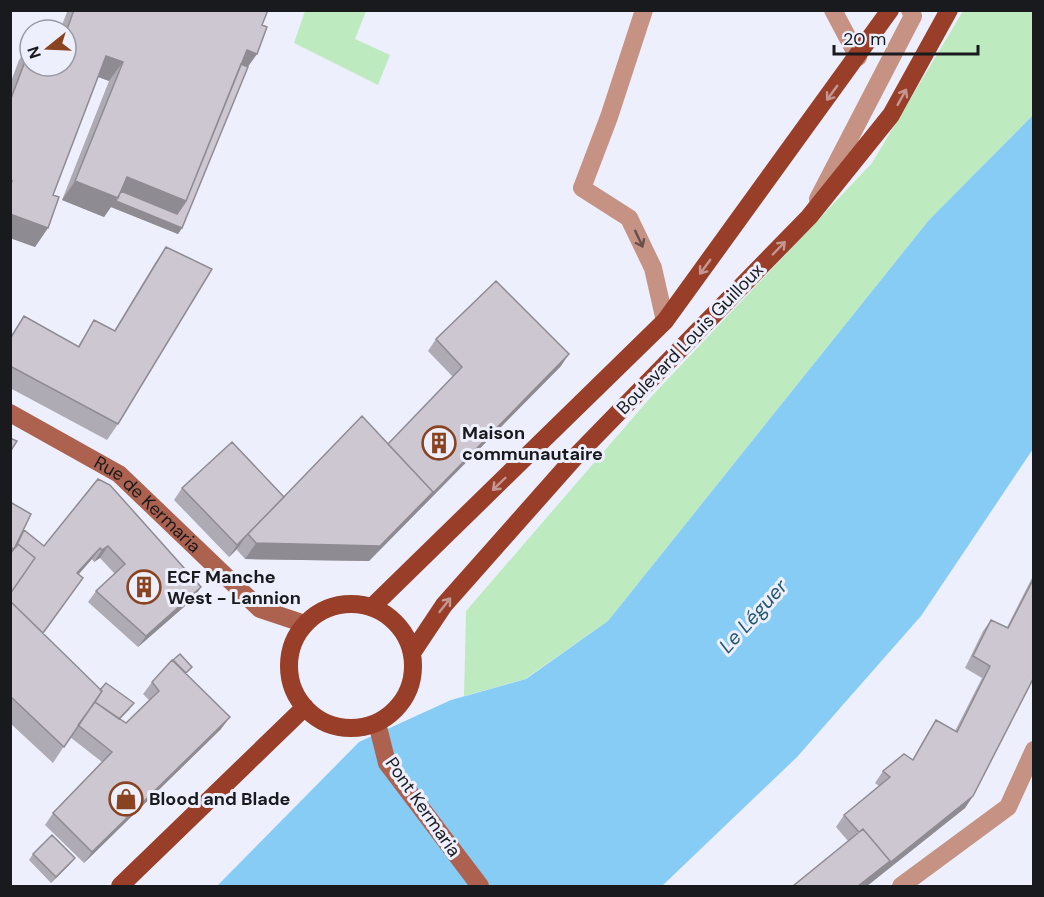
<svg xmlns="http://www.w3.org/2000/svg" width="1044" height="897" viewBox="0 0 1044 897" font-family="'DM Sans',sans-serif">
<rect width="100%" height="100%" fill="#edf0fc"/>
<!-- green -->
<path fill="#bdeabf" d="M305,11h61l-11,28 35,16 -12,30 -84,-42z
M963,11h70v104l-104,105 -321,401 -83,58 -61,17 2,-85 184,-213 222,-235z"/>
<!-- water -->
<path fill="#87ccf4" d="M1033,115v334l-112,167 -124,141 -135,129h-445l142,-144 92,-42 75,-21 82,-58 321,-401z"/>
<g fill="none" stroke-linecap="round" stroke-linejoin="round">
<!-- lane -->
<path stroke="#c69284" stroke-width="18" d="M644,10l-35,107 -27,71 47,30 24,50 12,53
M833,10l25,47
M818,199l95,-183 -3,-6"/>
<!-- street -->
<path stroke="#c69284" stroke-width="18" d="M901,886l107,-79 26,-57"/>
<!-- secondary -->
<g stroke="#ad6250" stroke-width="18">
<path id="s1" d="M10,413l109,61 141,135 45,15"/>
<path d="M377,723l10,40 93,123"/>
</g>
<!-- primary -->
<path stroke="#993e29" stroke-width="18" d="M289 666a62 62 0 1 1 124 0a62 62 0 1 1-124 0Z
M372,607l293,-286 225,-311
M412,653l32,-48 132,-149 233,-239 82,-102 58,-105
M120,886l185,-179"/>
</g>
<!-- wall -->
<path fill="#afabb4" d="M63,10h205l-6,15 -5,29 -9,13 -66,161 -4,6 -67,-27 -7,10 -42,-17 47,-119 -11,-4 -45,118 -5,33 -13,19 -25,-9v-154l9,-24 11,-16v22h36v-36h-6l7,-18z
M166,247l-48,177 -11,16 -97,-52v-51l14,-21 54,30 16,-26 20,11 41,-68z
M436,339l125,27 -192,195 -124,-2 -8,-9 1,-2 -9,9 -55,-57 8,-12 102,9 104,-53 65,-67 -25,-26z
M98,479l103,108 -8,12 -55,48 -50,-45 8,-11 19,-17 -15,-16 -6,4 -2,-3 -13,15 -36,59 57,57 30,19 -10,10 6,4 23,-23 -6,-6 9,-12 35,-8 34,55 -137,134 -39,-38 8,-12 49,-51 -32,-25 -17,26 -43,-40v-221l11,32 23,12z
M1034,574v103l-61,119 -8,12 -98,78 -19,-45 -12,-14 8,-12 35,-29 -4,-3 8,-12 29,-11 16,-28 8,-12 19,11 27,-53 -17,-10 18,-37 8,-11 16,7z
M33,854l37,10 -19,19 -22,-23z"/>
<!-- shaded-wall -->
<path fill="#8f8b92" d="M247,50l10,4 -14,19 -8,-3z
M106,56l17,6 -14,19 -16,-6z
M127,177l59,24 -13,19 -58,-24z
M75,181l43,17 64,30 -4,6 -67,-27 -7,10 -42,-17z
M10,214l38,14 -13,19 -25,-9z
M569,354l-8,12 -192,195 -124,-2 11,-16 177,-51z
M246,536l-8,12 -9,9 8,-12z
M108,546l-8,12 -6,4 8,-12z
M100,548l-8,11 -23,26 8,-12z
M201,587l-8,12 -55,48 8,-11z
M230,717l-9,12 -137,134 8,-11z
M973,796l-8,12 -98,78h-9l32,-25z
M75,858l-5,6 -19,19 5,-6z"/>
<!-- building -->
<path fill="#ccc7d1" stroke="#8f8b92" stroke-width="1.5" d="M74,10h194l-6,15 5,2 -10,27 -10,-4 -61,151 -59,-24 -9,21 -43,-17 48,-119 -17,-6 -53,139 6,2 -11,31 -38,-14v-27l2,-6h-2v-80l20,-53v18h36v-34z
M241,64l7,3 -66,161 -66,-27 5,-10 56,23 9,-13z
M166,247l46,22 -94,155 -108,-58v-27l14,-23 55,31 15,-27 21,11z
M496,281l73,73 -139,142 3,-4 -45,-48 74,-77 -26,-28z
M362,416l71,76 -53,54 -124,-3 -8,-9z
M10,438l7,3 -7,11z
M232,442l52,55 -47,48 -55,-57z
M98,479l12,6 91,102 -55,49 -50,-45 29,-27 -17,-18 -6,4 -2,-2 -23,25 6,5 -40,55 -33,-32v-7l25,-36 -17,-14 -2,3 8,-17 20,16z
M10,502l21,12 -17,35 -4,-2z
M18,544l17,14 -25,36v-40z
M1034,578v99l-61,119 -86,69 3,-4 -27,-32 -4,3 -15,-17 46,-38 -7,-6 21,-17 9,6 23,-40 21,12 33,-66 -17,-10 18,-36 17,8z
M10,601l92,90 -38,56 -54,-51z
M180,654l12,13 -6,6 -13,-13z
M172,660l58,57 -138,135 -39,-39 59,-61 -34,-27 17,-23 31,21 33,-32 -7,-9z
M106,683l28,20 -15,16 -24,-17 7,-11 -2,-1z
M863,829l27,32 -32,25h-65z
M52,835l23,23 -19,19 -23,-23z"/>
<!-- one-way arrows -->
<defs><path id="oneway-shaft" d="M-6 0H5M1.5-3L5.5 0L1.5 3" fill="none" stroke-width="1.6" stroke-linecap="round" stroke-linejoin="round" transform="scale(1.5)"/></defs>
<g stroke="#c39792">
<use href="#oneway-shaft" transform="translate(832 93) rotate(126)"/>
<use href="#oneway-shaft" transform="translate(902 97) rotate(-61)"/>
<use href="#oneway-shaft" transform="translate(779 248) rotate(-46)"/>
<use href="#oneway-shaft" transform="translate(705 267) rotate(126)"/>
<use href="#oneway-shaft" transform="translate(499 484) rotate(136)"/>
<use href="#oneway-shaft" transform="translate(445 605) rotate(-52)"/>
</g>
<use stroke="#67504c" href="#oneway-shaft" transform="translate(639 239) rotate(65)"/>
<!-- icons -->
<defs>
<symbol id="building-ring" viewBox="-11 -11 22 22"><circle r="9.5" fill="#edf0fc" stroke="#8a4321" stroke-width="1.5"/><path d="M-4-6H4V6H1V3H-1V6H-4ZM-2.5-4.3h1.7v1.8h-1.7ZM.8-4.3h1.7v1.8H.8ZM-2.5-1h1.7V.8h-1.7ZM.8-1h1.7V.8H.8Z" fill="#8a4321"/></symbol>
<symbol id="shop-ring" viewBox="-11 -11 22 22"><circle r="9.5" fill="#edf0fc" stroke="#8a4321" stroke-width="1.5"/><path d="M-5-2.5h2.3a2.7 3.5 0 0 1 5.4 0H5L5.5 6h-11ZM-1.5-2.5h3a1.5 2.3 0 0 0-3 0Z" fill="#8a4321"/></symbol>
</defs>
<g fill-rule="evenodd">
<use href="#building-ring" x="420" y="424" width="38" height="38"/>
<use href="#building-ring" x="125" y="568" width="38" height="38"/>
<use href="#shop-ring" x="107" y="780" width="38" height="38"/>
</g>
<g text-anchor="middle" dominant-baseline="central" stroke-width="6" stroke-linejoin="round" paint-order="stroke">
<!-- street labels -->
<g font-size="18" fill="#191a1e" stroke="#edf0fc">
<text transform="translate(690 339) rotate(-46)">Boulevard Louis Guilloux</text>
<text stroke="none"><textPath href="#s1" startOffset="166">Rue de Kermaria</textPath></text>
<text transform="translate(423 807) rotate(55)">Pont Kermaria</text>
</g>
<!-- poi labels -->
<g font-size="18" font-weight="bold" fill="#191a1e" stroke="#edf0fc" text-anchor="start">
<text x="462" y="433">Maison<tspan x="462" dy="21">communautaire</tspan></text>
<text x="167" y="577">ECF Manche<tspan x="167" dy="21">West - Lannion</tspan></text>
<text x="149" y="799">Blood and Blade</text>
</g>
<!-- water labels -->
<g font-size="20" font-style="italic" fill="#225772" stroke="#edf0fc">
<text transform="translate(753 616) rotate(-48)">Le Léguer</text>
</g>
</g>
<!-- border -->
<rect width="1044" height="897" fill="none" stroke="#191a1e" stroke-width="24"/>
<!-- north arrow -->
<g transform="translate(48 48) rotate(252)"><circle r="28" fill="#edf0fc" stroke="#989aa3" stroke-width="1.5"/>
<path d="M0-4.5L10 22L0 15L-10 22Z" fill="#8a4321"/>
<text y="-9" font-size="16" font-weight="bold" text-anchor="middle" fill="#191a1e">N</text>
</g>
<!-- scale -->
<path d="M834 45v9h144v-9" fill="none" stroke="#191a1e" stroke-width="3"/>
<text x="843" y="45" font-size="18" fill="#191a1e" stroke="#edf0fc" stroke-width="4.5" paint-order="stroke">20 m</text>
</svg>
